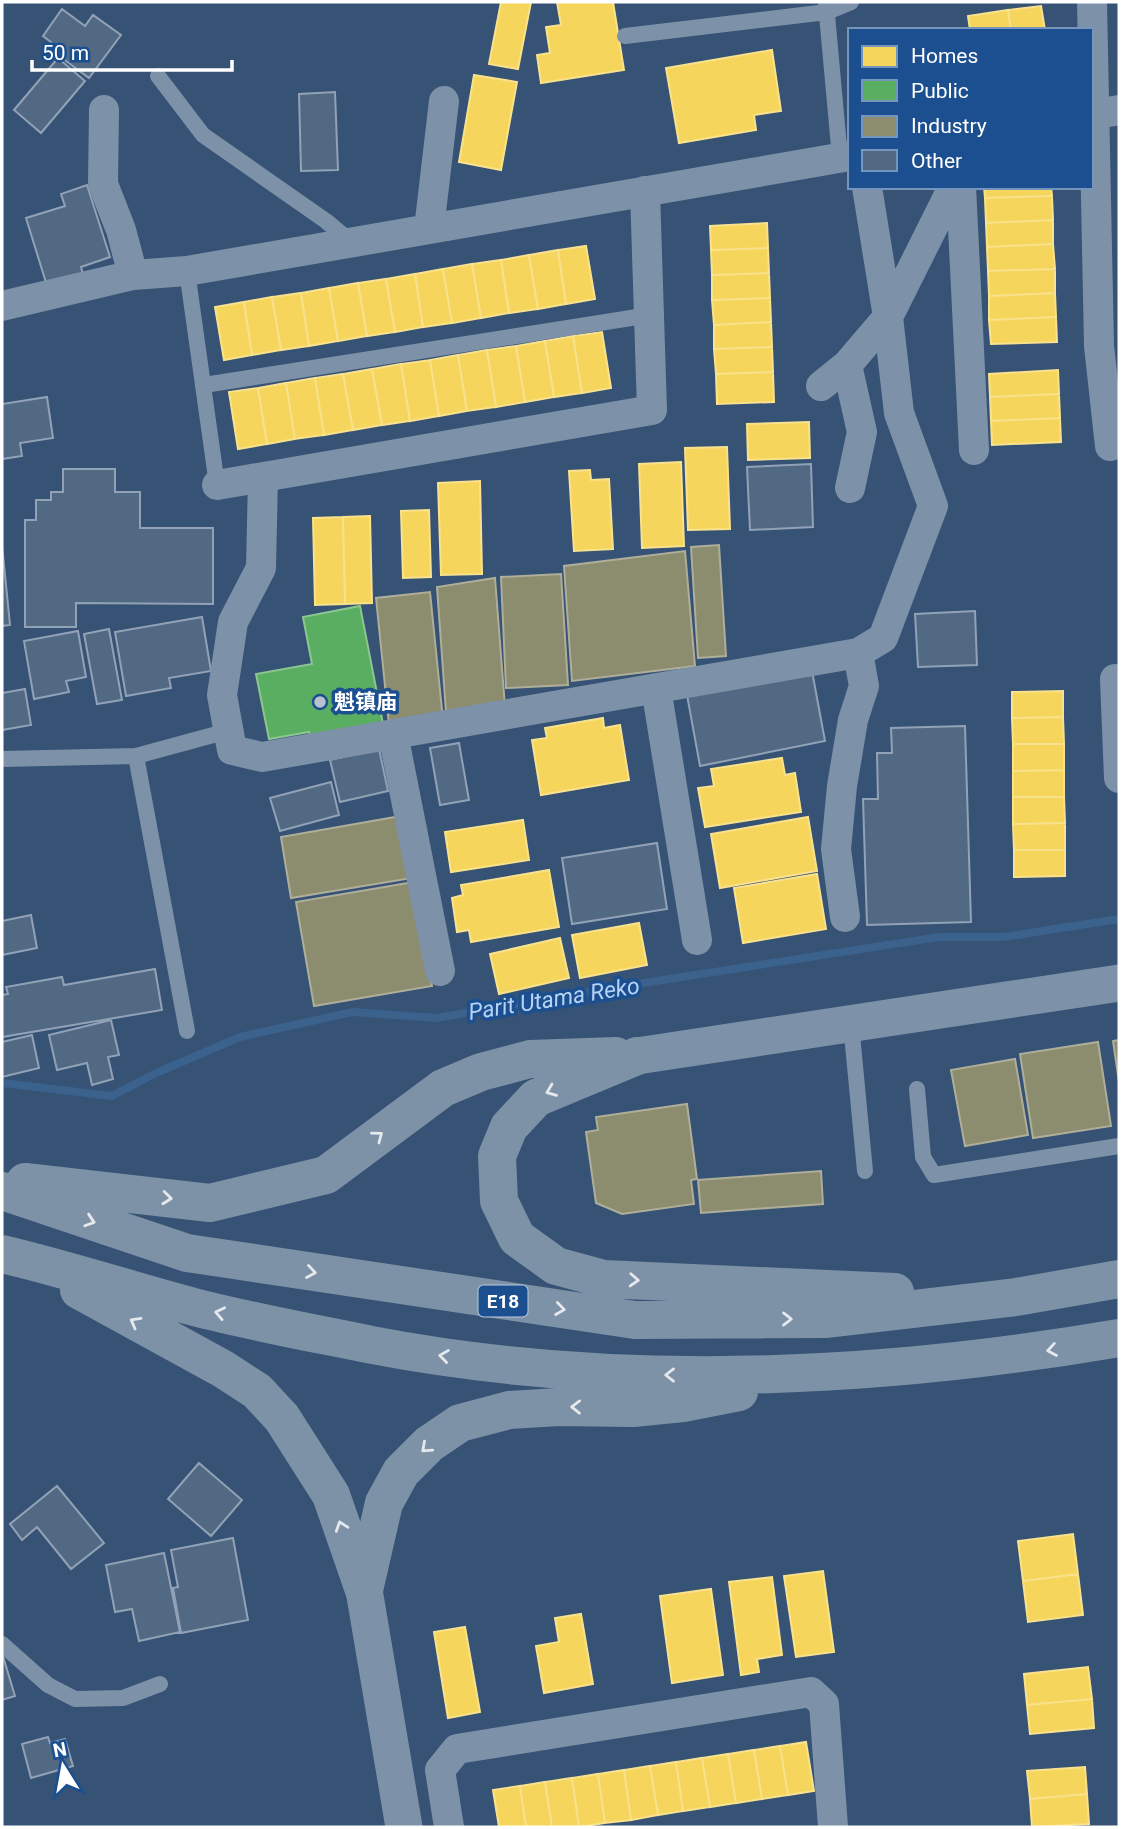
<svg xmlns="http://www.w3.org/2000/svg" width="1121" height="1829" viewBox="0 0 1121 1829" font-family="Roboto,'Noto Sans SC',sans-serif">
<rect width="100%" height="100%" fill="#365274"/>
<!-- homes -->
<path fill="#f6d55c" stroke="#f9e28d" stroke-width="2" d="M501,2h30l-13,67 -29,-5z
M557,2h56l11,68 -83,13 -4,-28 13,-2 -4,-26 15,-2z
M1041,6l4,24h-34l-3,-20z
M1008,10l3,20h-41l-2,-14z
M772,50l9,61 -27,4 2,15 -77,13 -13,-75z
M474,75l43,7 -16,88 -42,-8z
M984,187h67l1,9 -67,2z
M1052,196l1,24 -67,3 -1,-25z
M1053,220v24l-66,3 -1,-24z
M767,223l1,25 -57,2 -1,-24z
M1053,244l2,25 -67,2 -1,-24z
M586,246l9,53 -29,5 -8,-54z
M768,248l1,25 -57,2 -1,-25z
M558,250l8,54 -28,5 -9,-54z
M529,255l9,54 -29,4 -8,-53z
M501,260l8,53 -28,5 -9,-54z
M472,264l9,54 -29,5 -9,-54z
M443,269l9,54 -29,4 -8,-53z
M1055,269v24l-66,3 -1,-25z
M769,273l1,25 -58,2v-25z
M415,274l8,53 -28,5 -9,-53z
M386,279l9,53 -28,4 -9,-53z
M358,283l9,53 -29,5 -9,-53z
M329,288l9,53 -29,5 -8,-53z
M301,293l8,53 -28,4 -9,-53z
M1055,293l1,24 -67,3v-24z
M272,297l9,53 -29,5 -8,-53z
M770,298l1,24 -57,3 -2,-25z
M244,302l8,53 -28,5 -9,-53z
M1056,317l1,25 -66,2 -2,-24z
M771,322l1,25 -58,2v-24z
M602,332l9,56 -29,5 -9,-57z
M573,336l9,57 -28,4 -9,-56z
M545,341l9,56 -29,5 -9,-56z
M516,346l9,56 -29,5 -9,-57z
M772,347l1,25 -57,2 -2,-25z
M487,350l9,57 -29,4 -9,-56z
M458,355l9,56 -28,5 -9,-56z
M430,360l9,56 -29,5 -9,-57z
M401,364l9,57 -28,4 -10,-56z
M372,369l10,56 -29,5 -10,-56z
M1058,370l1,24 -69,3 -1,-23z
M773,372l1,30 -57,2 -1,-30z
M343,374l10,56 -29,5 -9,-57z
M315,378l9,57 -29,4 -9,-56z
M286,383l9,56 -28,5 -9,-56z
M258,388l9,56 -29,5 -9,-57z
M1059,394l1,24 -69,3 -1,-24z
M1060,418l1,24 -69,3 -1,-24z
M809,422l1,36 -62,2 -1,-36z
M727,447l3,82 -42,1 -3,-82z
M681,462l3,84 -42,2 -3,-84z
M590,470l1,10 18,-1 4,70 -39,2 -5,-80z
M480,481l2,93 -41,1 -3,-92z
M429,510l2,67 -28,1 -2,-67z
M370,516l2,87 -27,1 -2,-87z
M343,517l2,87 -30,1 -2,-87z
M1063,691v26l-51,1v-26z
M1063,717l1,27h-51l-1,-26z
M603,718l1,10 16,-3 9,55 -88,15 -9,-55 15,-2 -2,-10z
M1013,744h51v26l-51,1z
M782,758l3,17 10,-2 6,39 -96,15 -7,-39 16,-2 -3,-17z
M1064,770v27h-51v-26z
M1013,797h51l1,26 -52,1z
M808,817l9,54 -97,17 -9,-54z
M523,820l6,40 -78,12 -6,-40z
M1065,823v27h-51l-1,-26z
M1014,850h51v26l-51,1z
M549,870l10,57 -88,15 -2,-12 -12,2 -5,-34 11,-3 -2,-10z
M817,874l9,55 -83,14 -9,-55z
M639,923l8,42 -67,13 -8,-43z
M560,938l9,40 -70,16 -9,-40z
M1073,1534l5,40 -55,7 -5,-40z
M823,1571l11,81 -38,5 -12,-81z
M1078,1574l5,41 -55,7 -5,-41z
M772,1577l10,78 -25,4 2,13 -18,3 -12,-93z
M711,1589l12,86 -51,8 -12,-87z
M581,1614l12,70 -49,9 -8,-47 23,-4 -4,-24z
M465,1627l15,85 -32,6 -14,-86z
M1088,1667l4,32 -65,6 -3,-31z
M1092,1699l2,29 -64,6 -3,-29z
M806,1742l8,49 -26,4 -8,-49z
M780,1746l8,49 -26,4 -8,-49z
M754,1750l8,49 -26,4 -8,-49z
M728,1754l8,49 -26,4 -8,-49z
M702,1758l8,49 -27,4 -7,-49z
M676,1762l7,49 -25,4 -8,-49z
M650,1766l8,49 -27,5 -7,-50z
M1085,1767l2,27 -57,5 -3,-28z
M624,1770l7,50 -26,3 -7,-49z
M598,1774l7,49 -26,4 -7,-49z
M572,1778l7,49h-27l-7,-45z
M545,1782l7,45h-26l-6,-41z
M520,1786l6,41h-27l-6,-37z
M1087,1794l2,30 -57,3 -2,-28z"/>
<!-- public -->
<path fill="#5aae61" stroke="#8cc690" stroke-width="2" d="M360,606l24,123 -73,14 -2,-11 -40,7 -13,-65 56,-10 -9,-47z"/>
<!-- industry -->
<path fill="#8c8c6e" stroke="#aeae9a" stroke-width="2" d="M719,545l7,111 -28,2 -7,-111z
M685,551l10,115 -123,15 -8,-115z
M561,574l7,111 -62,3 -5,-111z
M495,578l10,129 -59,5 -9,-125z
M430,592l13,128 -54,5 -13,-127z
M401,816l11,62 -121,20 -10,-61z
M414,882l18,104 -118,20 -18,-104z
M1119,1040v42l-6,-41z
M1098,1042l13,84 -78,12 -13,-84z
M1015,1059l13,76 -63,11 -14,-76z
M687,1104l10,75 -6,1 3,24 -72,10 -26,-11 -10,-71 12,-2 -2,-13z
M821,1171l2,33 -122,9 -3,-33z"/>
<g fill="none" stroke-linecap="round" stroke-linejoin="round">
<!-- stream -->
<path stroke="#3b618d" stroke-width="8" d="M2,1083l110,13 44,-23 84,-36 113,-25 83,6 188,-32 315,-49h65l115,-18"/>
</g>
<!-- building -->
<path fill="#526984" stroke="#92a2b6" stroke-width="2" d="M62,9l23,17 8,-11 28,20 -32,43 -27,-20 3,-5 -22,-17z
M58,58l27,23 -44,52 -27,-23z
M335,92l3,78 -37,1 -2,-77z
M87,185l23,72 -29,10 3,11 -36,11 -22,-71 39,-12 -4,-12z
M47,397l6,41 -33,5 2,13 -20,3v-55z
M811,464l2,63 -63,3 -3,-63z
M63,469h52v23h25v36h73v76l-137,-1v24h-51v-107h11v-20h15v-8h12z
M2,545l8,80 -8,1z
M975,611l2,54 -59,2 -3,-53z
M202,617l9,54 -42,7 2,10 -45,8 -11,-64z
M109,629l13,71 -25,4 -13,-70z
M78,631l8,46 -20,4 3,11 -35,7 -10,-58z
M812,671l13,70 -125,25 -13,-71z
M25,689l6,36 -29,5v-37z
M965,726l6,196 -104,3 -4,-126h15l-1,-46h15l-1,-25z
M459,743l10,57 -29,5 -10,-57z
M379,749l9,42 -48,11 -10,-42z
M331,782l8,33 -59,16 -10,-33z
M657,843l10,66 -95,15 -10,-66z
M31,915l6,33 -35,7v-34z
M155,969l7,41 -160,27v-42l6,-1 -2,-7 56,-10 2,8z
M111,1020l8,35 -11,2 5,22 -21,6 -5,-22 -30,7 -8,-35z
M32,1035l7,33 -37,9v-35z
M199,1463l43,37 -31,36 -43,-37z
M57,1486l47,57 -33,26 -34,-42 -15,13 -12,-16z
M233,1538l15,82 -67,13 -8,-45 5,-1 -7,-37z
M164,1553l16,79 -41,9 -7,-32 -17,3 -9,-47z
M2,1653l13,43 -13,4z
M48,1737l2,6 15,-4 8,27 -42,12 -9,-34z"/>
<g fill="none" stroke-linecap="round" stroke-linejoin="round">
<!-- service -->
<path stroke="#7d92a8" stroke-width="16" d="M826,4l14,154
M625,36l202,-24 24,-10
M158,76l45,59 123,86 25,21
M187,271l30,214
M204,385l446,-70
M136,756l51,275
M2,759l134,-3 92,-25
M851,1024l14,147
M917,1089l6,68 11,18 185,-29
M2,1644l46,41 27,14 48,-1 37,-14"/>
<!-- minor -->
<path stroke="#7d92a8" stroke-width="30" d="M1092,2l7,344 11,100
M104,110l-1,74 18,46 12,45 54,-4 663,-115
M1091,115l28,-5
M961,187l13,263
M429,229l15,-128
M2,306l131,-31
M847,365l15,67 -12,56
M821,386l26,-21 41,-48 65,-130
M263,478l-2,90 -28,54 -11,73 10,55 30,7 596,-104 25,-15 50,-132 -34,-93 -11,-96 -21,-130
M217,485l435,-75 -7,-219
M1115,679l4,99
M656,688l41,252
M393,734l47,237
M845,917l-9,-68 6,-63 11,-66 11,-34 -6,-33
M449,1827l-9,-57 17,-21 354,-57 13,12 9,123"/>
<!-- tertiary -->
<path stroke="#7d92a8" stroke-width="37" d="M637,1056l482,-73
M364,1590l40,237"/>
<!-- motorway -->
<path stroke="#7e92a7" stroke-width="38" d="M637,1056l-101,42 -27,29 -12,29 2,45 18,37 39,28 48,13 291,13
M25,1182l185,21 116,-28 117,-87 38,-16 49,-13 86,-3
M2,1191l185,62 448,67 192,-1 189,-22 103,-18
M2,1254c64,15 128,36 192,53 58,15 119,26 178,38 246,47 501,35 747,-7
M79,1290l144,79 34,22 25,27 49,77 33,95
M364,1590l20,-87 17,-31 28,-28 31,-21 49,-13 50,-3 74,1 50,-5 56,-11"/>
</g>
<!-- one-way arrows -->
<defs><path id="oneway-chevron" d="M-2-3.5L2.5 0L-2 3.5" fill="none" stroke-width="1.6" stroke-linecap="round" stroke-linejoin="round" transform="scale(1.75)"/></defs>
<g stroke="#e5e9ed">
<use href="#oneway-chevron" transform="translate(551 1091) rotate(158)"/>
<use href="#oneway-chevron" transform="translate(378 1136) rotate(-37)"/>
<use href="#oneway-chevron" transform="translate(167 1198) rotate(6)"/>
<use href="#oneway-chevron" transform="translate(90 1221) rotate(18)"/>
<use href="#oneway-chevron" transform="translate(311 1272) rotate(9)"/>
<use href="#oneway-chevron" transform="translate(634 1280) rotate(3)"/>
<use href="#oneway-chevron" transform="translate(560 1309) rotate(8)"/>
<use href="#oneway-chevron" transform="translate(220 1313) rotate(-168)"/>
<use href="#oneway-chevron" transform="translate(787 1319)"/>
<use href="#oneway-chevron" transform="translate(135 1322) rotate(-151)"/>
<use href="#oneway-chevron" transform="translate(1052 1350) rotate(170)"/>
<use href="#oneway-chevron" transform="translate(444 1356) rotate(-172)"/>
<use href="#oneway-chevron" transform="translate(670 1375) rotate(-180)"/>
<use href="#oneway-chevron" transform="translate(576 1407) rotate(-179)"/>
<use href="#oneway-chevron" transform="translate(426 1448) rotate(138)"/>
<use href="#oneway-chevron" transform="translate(341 1526) rotate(-109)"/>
</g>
<!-- markers -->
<circle fill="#b9c2ce" stroke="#1b4f8f" stroke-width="2.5" cx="320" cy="702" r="7"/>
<g text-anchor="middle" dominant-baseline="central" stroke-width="7" stroke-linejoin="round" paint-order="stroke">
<!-- shield labels -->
<rect fill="#1b4f8f" stroke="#bbcadd" stroke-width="2" x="478.5" y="1285.5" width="49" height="31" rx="5"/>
<g font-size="19" font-weight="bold" fill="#fff">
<text x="503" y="1301">E18</text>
</g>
<!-- poi labels -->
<g font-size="21" font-weight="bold" fill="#fff" stroke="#1b4f8f" text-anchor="start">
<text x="334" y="702">魁镇庙</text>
</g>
<!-- water labels -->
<g font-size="23" font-style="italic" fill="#b5d3f5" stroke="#1b4f8f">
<text transform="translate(554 999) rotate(-9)">Parit Utama Reko</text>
</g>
</g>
<!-- border -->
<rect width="1121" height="1829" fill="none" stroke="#ffffff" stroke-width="7"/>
<!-- legend -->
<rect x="848" y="28" width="245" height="161" fill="#1b4f8f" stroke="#7695bc" stroke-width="2"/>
<rect x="862" y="46" width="35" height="21" fill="#f6d55c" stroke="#7695bc" stroke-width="2"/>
<text x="911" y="63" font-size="21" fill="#ffffff">Homes</text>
<rect x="862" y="80" width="35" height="21" fill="#5aae61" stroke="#7695bc" stroke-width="2"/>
<text x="911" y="98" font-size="21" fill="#ffffff">Public</text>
<rect x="862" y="116" width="35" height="21" fill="#8c8c6e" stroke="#7695bc" stroke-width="2"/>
<text x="911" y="133" font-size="21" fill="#ffffff">Industry</text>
<rect x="862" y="150" width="35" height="21" fill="#526984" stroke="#7695bc" stroke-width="2"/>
<text x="911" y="168" font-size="21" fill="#ffffff">Other</text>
<!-- north arrow -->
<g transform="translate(63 1766) rotate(349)" stroke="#1b4f8f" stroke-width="5" paint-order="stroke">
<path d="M0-5L12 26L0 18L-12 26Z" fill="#ffffff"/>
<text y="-10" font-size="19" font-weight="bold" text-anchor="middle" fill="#ffffff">N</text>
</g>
<!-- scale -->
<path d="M32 60v10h200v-10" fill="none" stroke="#ffffff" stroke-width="3.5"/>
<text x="42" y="60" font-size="21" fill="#ffffff" stroke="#1b4f8f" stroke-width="5" paint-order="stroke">50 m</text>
</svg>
